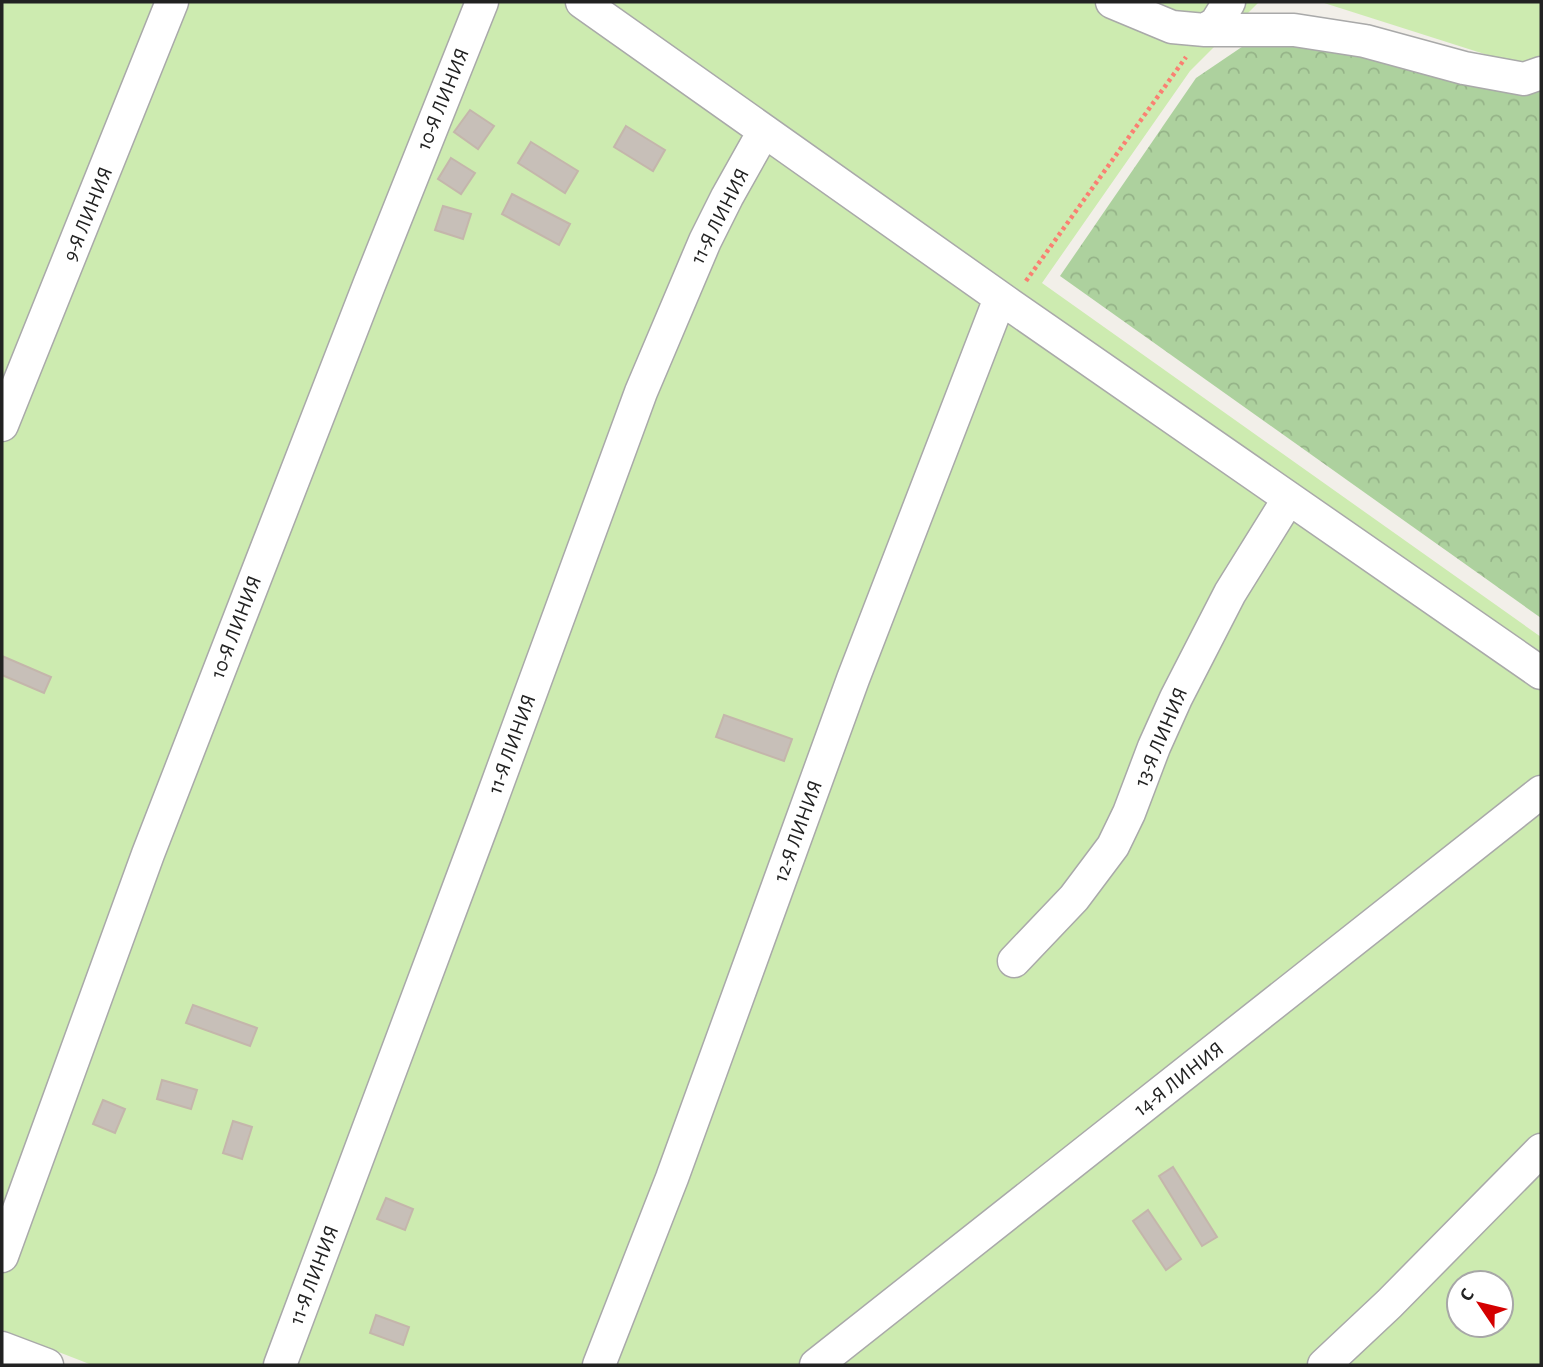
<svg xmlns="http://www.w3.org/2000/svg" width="1543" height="1367" viewBox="0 0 1543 1367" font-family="'Alegreya Sans',sans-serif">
<defs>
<pattern id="forest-crowns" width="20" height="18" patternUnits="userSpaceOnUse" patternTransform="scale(1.75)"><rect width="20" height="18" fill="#add19e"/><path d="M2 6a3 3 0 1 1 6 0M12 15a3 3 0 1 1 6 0" fill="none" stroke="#95b388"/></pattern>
</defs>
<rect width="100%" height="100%" fill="#f2efe9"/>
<!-- forest -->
<path fill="url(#forest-crowns)" d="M1261,34l280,47v537l-481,-342 136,-198z"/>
<!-- garden -->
<path fill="#cdebb0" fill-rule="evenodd" d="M2,2h1257l-69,69 -148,212 499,354v728h-1449l-90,-35zM1459,1283h42v42h-42z
M1321,2h220v70z"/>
<!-- building -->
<path fill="#c7bfb8" stroke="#c4b6ab" stroke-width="2" d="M470,110l24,16 -16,23 -24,-17z
M626,126l39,24 -12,21 -39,-24z
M531,142l47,29 -13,22 -47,-30z
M451,158l24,15 -14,21 -23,-15z
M512,194l58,30 -11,21 -57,-31z
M443,206l28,8 -8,25 -28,-9z
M2,656l49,21 -7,16 -42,-18z
M724,715l68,24 -8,22 -68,-24z
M193,1005l64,23 -7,18 -64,-23z
M162,1080l35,10 -6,19 -34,-10z
M103,1100l22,9 -10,24 -22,-9z
M233,1121l19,6 -10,32 -19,-6z
M1173,1167l44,70 -15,9 -43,-70z
M386,1198l27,11 -8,21 -28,-11z
M1148,1210l33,49 -15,11 -33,-49z
M376,1315l33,12 -6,18 -33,-12z"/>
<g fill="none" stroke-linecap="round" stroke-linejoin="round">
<defs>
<path id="minor" d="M582,2l427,302 532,369
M1112,2l60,25 33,3h89l71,11 99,27 60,11 17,-6
M1205,30l11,-7 13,-21
M2,425l170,-423
M1014,961l60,-63 39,-52 16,-33 25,-66 22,-49 54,-105 59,-95
M2,1256l146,-402 221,-569 113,-283
M2,1348l45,17
M280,1365l207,-553 154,-420 64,-151 22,-44 37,-66
M599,1365l73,-187 181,-499 147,-381
M816,1365l725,-573
M1324,1365l65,-61 152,-154"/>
</defs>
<!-- minor casing -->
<use href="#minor" stroke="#a9a9a9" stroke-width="35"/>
<!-- path -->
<path stroke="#fa8072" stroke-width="4.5" stroke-dasharray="3.5 3.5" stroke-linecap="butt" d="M1026,281l160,-224"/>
<!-- minor -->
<use href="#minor" stroke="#fff" stroke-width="32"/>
</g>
<g text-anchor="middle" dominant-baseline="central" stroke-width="6" stroke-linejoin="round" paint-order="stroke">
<!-- street labels -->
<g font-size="21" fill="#222" stroke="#fff">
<text transform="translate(443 99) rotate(-68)">10-Я ЛИНИЯ</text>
<text transform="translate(88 214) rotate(-68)">9-Я ЛИНИЯ</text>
<text transform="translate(720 216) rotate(-63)">11-Я ЛИНИЯ</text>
<text transform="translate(236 627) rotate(-69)">10-Я ЛИНИЯ</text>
<text transform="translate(1161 737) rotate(-67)">13-Я ЛИНИЯ</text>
<text transform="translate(512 744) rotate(-70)">11-Я ЛИНИЯ</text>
<text transform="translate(798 831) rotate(-70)">12-Я ЛИНИЯ</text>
<text transform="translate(1179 1079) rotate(-38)">14-Я ЛИНИЯ</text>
<text transform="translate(314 1275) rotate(-69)">11-Я ЛИНИЯ</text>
</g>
</g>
<!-- border -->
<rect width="1543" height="1367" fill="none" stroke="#222222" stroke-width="7"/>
<!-- north arrow -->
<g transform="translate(1480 1304) rotate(305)"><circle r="33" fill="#ffffff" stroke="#a7a7a7" stroke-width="2"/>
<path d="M0-5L12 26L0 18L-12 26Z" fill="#d40000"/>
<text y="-10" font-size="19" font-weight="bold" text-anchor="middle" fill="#222222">С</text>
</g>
</svg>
